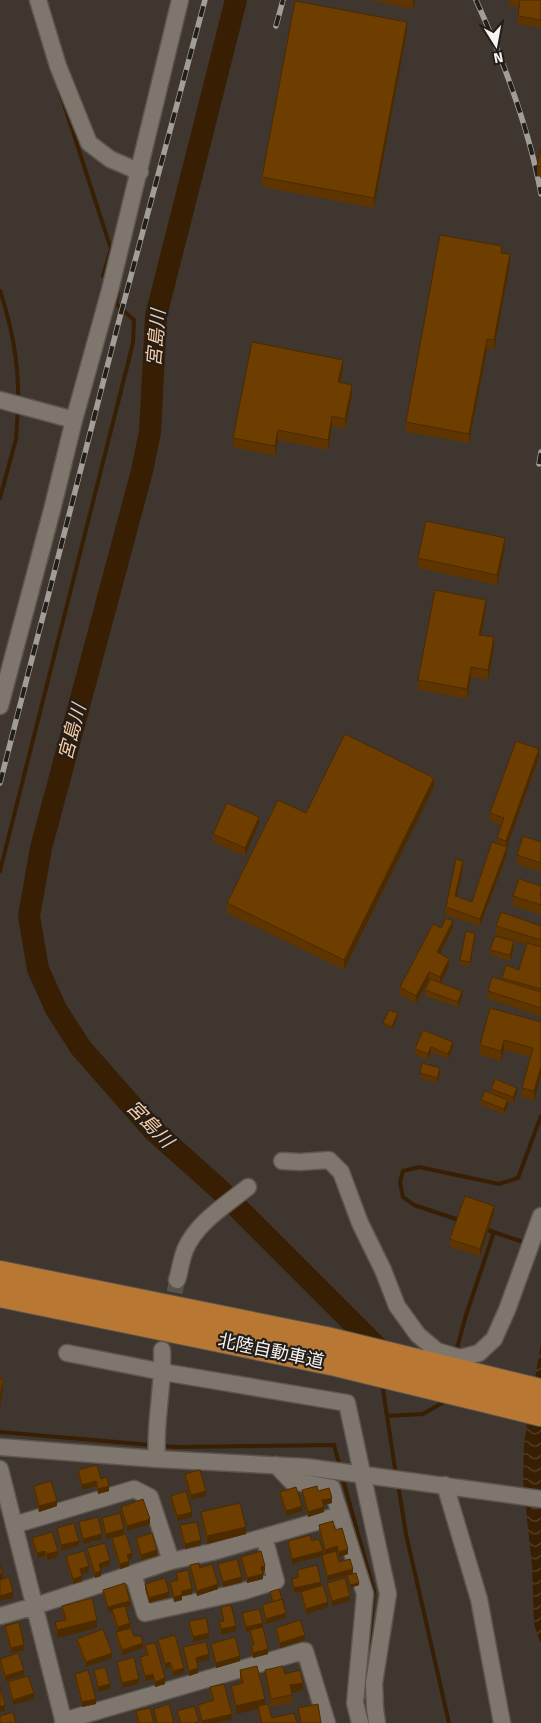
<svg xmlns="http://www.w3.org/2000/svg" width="541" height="1723" viewBox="0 0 541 1723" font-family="'Fira Sans','Noto Sans JP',sans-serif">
<defs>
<pattern id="water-waves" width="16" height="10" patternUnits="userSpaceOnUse" patternTransform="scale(1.25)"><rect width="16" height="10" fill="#381f03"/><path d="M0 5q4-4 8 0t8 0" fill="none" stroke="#564028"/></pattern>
</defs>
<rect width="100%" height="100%" fill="#3e362f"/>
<!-- water -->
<path fill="url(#water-waves)" d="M541,1344v301l-7,-21 -2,-58 -9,-86 1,-37z"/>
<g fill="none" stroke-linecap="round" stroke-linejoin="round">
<!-- stream -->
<path stroke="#381f03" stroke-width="4" d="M60,92l51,157 -8,27 4,4
M0,291c12,36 19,72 18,110
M0,498l16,-59 2,-31
M0,871l133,-528 1,-23 -18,-16 2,-12 -3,-3
M462,1221l-48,-16 -11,-8 -3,-15 3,-11 16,-4 80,17 19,-6 23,-62
M485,1229l41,14
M456,1352l10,-37 28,-83
M382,1383l14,92
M387,1416l36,-2 19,-11 2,-6
M0,1432l152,13
M162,1446l17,1 155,-2 6,22
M342,1476l32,115 -10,104 2,20
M398,1484l8,50 43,189"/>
<!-- river -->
<path stroke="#381f03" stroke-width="22" d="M236,0l-80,316 -6,116 -8,39 -101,377 -12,68 9,53 18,40 25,39 72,82 65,58 158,158"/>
<!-- minor-tunnel -->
<path stroke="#5a524c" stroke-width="16" stroke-dasharray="16 8" stroke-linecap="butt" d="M170,1316l7,-36"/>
<defs>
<path id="minor" d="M38,0l20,66 31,77 21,16 30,13
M0,400l74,20
M0,706l52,-196 22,-90 36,-130 70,-290
M282,1161l18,1 29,-2 12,12 19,51 23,47 14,36 21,29 19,16 23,7 19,-5 15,-14 13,-29 34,-94
M177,1280c3,-9 4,-20 8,-30 11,-27 41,-45 63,-63
M67,1353l96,19 184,31 41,191 -14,89 1,25 2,15
M0,1447l157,12 149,8 235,32
M157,1459c-3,-36 7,-72 5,-109
M276,1465l15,16 41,7 33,106 -10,109 5,20
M0,1469l64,254
M445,1485l34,114 23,124
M14,1525l120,-36 16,8 21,64
M133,1574l12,39 96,-21 35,-11 -12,-44
M0,1616l35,-10 136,-45 41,-9 128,-37
M63,1721l240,-70h2l22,72"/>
<path id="highway" d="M0,1273l326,66 215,52
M0,1295l336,69 205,50"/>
</defs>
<!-- minor casing -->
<use href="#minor" stroke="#5c554f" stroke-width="19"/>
<!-- highway casing -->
<use href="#highway" stroke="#5c554f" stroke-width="26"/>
<!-- minor -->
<use href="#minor" stroke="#7f766d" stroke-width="16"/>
<!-- highway -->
<use href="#highway" stroke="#b87833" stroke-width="24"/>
<defs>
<path id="rail" d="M476,0c28,62 53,128 65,194
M276,26l7,-26
M539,464l2,-12
M0,783l121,-470 84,-313"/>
</defs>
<!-- rail casing -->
<use href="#rail" stroke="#a39d97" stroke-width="5.5"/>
<!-- rail -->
<use href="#rail" stroke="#221e1b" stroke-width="4" stroke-dasharray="11" stroke-linecap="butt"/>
</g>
<!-- wall -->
<path fill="#5e3500" d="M370,0h45l-2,9z
M509,0h32v28l-23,-4v-8l1,-9 -10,-1z
M407,31l-33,177 -112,-21v-10z
M541,148v29l-4,-1v-10z
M502,253l8,11 -16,86 -7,-1 -18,94 -63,-11v-10z
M343,370l-3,13 12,12 -7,34 -13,-3 -4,24 -50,-10 -3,16 -42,-9v-9z
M505,548l-8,37 -79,-17v-10z
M486,609l-5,26 13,12 -6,33 -17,-3 -4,22 -49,-9v-10z
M539,757l-32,90v7l-27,72 -34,-11v-8l17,-38 -7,28 16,5 25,-59v-5l4,-13 -11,-4v-8z
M434,787l-90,183 -117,-57v-10l79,-90z
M259,824l-14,32 -32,-14v-8z
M541,842v30l-24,-8v-9z
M541,886v29l-28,-9v-10z
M496,926h45v90l-53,-17v-8l14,-11v-2l17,-8 8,-25 -31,-10z
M441,928h12l-13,26 9,12 -8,17 21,13 -4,11 -33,-11v-6l4,-10v-1l-13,24 -16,-8v-8z
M475,938l-5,29 -10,-2v-5z
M514,947l-4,14 -20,-6v-5z
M398,1016l-6,13 -9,-4v-2z
M541,1022l-7,79 -12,-4v-9l8,-31 -26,-7 -3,11 -21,-6v-10z
M423,1030l30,17 -5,12 -17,-7 -3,8 -13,-6v-5z
M420,1073h20l-3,10 -17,-5z
M491,1089l26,4 -4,10 -5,-2v4l-4,9 -23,-9v-5l10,-7z
M494,1213l-14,43 -30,-9v-8z
M78,1470l23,9 8,12 -11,3 -2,-8 -14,4 -4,-15z
M185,1474l21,22 -15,4 -6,-21z
M34,1486l23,20 -18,6 -5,-21z
M302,1490l16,1 14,12 -9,2 1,7 -16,5 -6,-22z
M280,1492l22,19 -16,5 -6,-19z
M171,1496l21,21 -15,4 -6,-20z
M121,1507l29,17 -23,7 -6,-19z
M201,1512l45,22 -39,10 -6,-25z
M102,1518l22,16 -18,5 -4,-15z
M79,1522l23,17 -19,5 -4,-17z
M180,1525l21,20 -16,4 -5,-18z
M319,1525l16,5 13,24 -9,3 -2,-6 -1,1 3,10 14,12 6,11 -9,3 -3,-12 -20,5 -5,-21v-4l-30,8 -4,-18v-5l35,14 2,-1 -6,-23z
M57,1528l22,18 -18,5 -4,-18z
M32,1538l26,19 -11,3 -2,-4 -8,2 -5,-15z
M112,1538l20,20 -4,2 1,6 -9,3 -8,-25z
M136,1538l21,18 -16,4 -5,-17z
M87,1548l23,17 -10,3 1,8 -6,2 -8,-25z
M66,1556l23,16 -7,1v8l-9,3 -7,-23z
M241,1557l24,14 -3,1 1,7 -16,4 -6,-21z
M218,1564l24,18 -19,5 -5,-18z
M190,1565l10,3 18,21 -21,7 -7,-26z
M297,1570l24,16 7,21 -22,7 -5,-17v-5l5,-1 -12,2 -2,-9v-5l5,-2z
M176,1573l16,21 -10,2v4l-8,2 -4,-15v-5l7,-1z
M327,1583l23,18 -18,5 -5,-17z
M145,1584l24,13 -20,6 -4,-14z
M103,1590l27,16 -5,1 -7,25 -6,-17v-4l-4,1 -5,-17z
M270,1592l16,26 -20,6 -4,-14v-5l10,-3z
M62,1606l35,22 -40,10 -2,-8v-8l9,-2 -2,-7z
M221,1607l15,24 -15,4 -2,-8v-5l4,-1 -2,-8z
M242,1613l21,14 5,27 -15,4 -2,-7v-5l2,-1 -3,-10v-4l-4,1 -4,-14z
M189,1621l20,17 -16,4 -4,-15z
M5,1626l19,24 -13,3 -6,-22z
M276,1628l29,12 -25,8 -4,-15z
M116,1632l27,16 -21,7 -6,-17z
M77,1639l35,19 -26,9 -9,-23z
M158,1640l26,33 -11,3 -3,-9 -5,2 -7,-24z
M211,1644l29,17 -24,7 -5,-19z
M145,1645l20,39 -10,3 -2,-8 -8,2 -5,-18v-6l6,-1 -1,-5z
M183,1647l26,13 -12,2 1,11 -9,3 -6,-24z
M0,1659l24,16 -19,6 -5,-15z
M117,1662l22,22 -17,4 -5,-21z
M94,1670l16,19 -12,3 -4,-17z
M240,1670l25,35 7,13 25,5h-37l-2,-9v-6l-22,6 -5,-21v-7l10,-3 -1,-6z
M265,1670l20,4 18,16 -11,2v11l-21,4 -6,-30z
M75,1674l21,30 -14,3 -7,-28z
M8,1682l26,17 -21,6 -5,-18z
M210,1687l22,32 -17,4h-14l-3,-13v-5l14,-4 -2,-8z
M298,1708l23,15h-21l-2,-10z
M154,1709l20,14h-18l-2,-9z
M136,1711l18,12h-17l-1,-6z
M177,1711l22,12h-20l-2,-7z"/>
<!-- shaded-wall -->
<path fill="#4c2b00" d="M413,0h2l-2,9z
M407,22v9l-33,177v-10z
M510,254v10l-16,86v-10z
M487,339v10l-18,94v-9z
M343,360v10l-5,22v-10z
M352,385v10l-7,34v-10z
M332,416v10l-4,24v-10z
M278,430v10l-3,16v-10z
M505,538v10l-8,37v-10z
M486,600v9l-7,36v-10z
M494,637v10l-6,33v-10z
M471,667v10l-4,22v-10z
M539,749v8l-32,90v7l-27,72v-7l26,-71v-7z
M434,778v9l-90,183v-10z
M259,817v7l-14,32v-8z
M463,861v8l-8,35v-8z
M453,921v7l-16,32v-8z
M475,933v5l-5,29v-5z
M514,941v6l-4,14v-6z
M449,959v7l-9,19v-8z
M429,972v7l-13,24v-7z
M462,991v5l-4,11v-5z
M398,1013v3l-6,13v-2z
M504,1040v10l-3,11v-10z
M453,1042v5l-5,12v-5z
M431,1047v5l-3,8v-6z
M541,1066v10l-7,25v-10z
M440,1068v5l-3,10v-5z
M517,1088v5l-4,10v-6z
M508,1100v5l-4,9v-5z
M494,1206v7l-14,43v-7z
M3,1379v7l-3,24v-8z
M96,1481v5l-14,4v-5z
M109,1486v5l-11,3v-5z
M206,1491v5l-15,4v-5z
M332,1498v5l-10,2v-5z
M57,1501v5l-18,6v-6z
M302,1506v5l-16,5v-5z
M324,1507v5l-16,5v-5z
M192,1512v5l-15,4v-5z
M150,1519v5l-23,7v-5z
M246,1527v7l-39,10v-8z
M124,1529v5l-18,5v-5z
M102,1534v5l-19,5v-5z
M201,1540v5l-16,4v-5z
M79,1541v5l-18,5v-6z
M337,1546v5l-12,4v-5z
M348,1549v5l-9,3v-5z
M157,1550v6l-16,4v-5z
M45,1551v5l-8,2v-5z
M58,1551v6l-11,3v-6z
M323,1551v5l-31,8v-5z
M132,1553v5l-5,2v-5z
M110,1560v5l-11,4v-5z
M129,1561v5l-9,3v-5z
M89,1566v6l-9,2v-5z
M265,1566v5l-4,1v-5z
M353,1569v5l-26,7v-5z
M101,1571v5l-6,2v-5z
M3,1573v5l-3,1v-5z
M263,1574v5l-16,4v-5z
M82,1576v5l-9,3v-5z
M242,1577v5l-19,5v-5z
M321,1582v5l-27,6v-5z
M359,1583v2l-9,3v-3z
M218,1584v5l-21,7v-5z
M192,1589v5l-10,2v4l-8,2v-5l8,-6z
M13,1592v6l-13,3v-5z
M169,1592v5l-20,6v-5z
M350,1596v5l-18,5v-5z
M130,1601v5l-22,6v-5z
M328,1602v5l-22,7v-5z
M286,1613v5l-20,6v-5z
M97,1620v8l-40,10v-8z
M130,1623v5l-12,4v-5z
M263,1623v5l-17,4v-5z
M236,1626v5l-15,4v-6z
M209,1633v5l-16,4v-5z
M305,1635v5l-25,8v-5z
M143,1643v5l-21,7v-5z
M24,1645v5l-13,3v-5z
M268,1649v5l-15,4v-5z
M112,1653v5l-26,9v-5z
M209,1654v6l-13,3v-5z
M240,1656v5l-24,7v-5z
M170,1662v5l-5,2v-5z
M184,1668v5l-11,3v-5z
M198,1668v5l-9,3v-5z
M24,1670v5l-19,6v-5z
M153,1674v5l-8,2v-5z
M165,1678v6l-10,3v-5z
M139,1679v5l-17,4v-5z
M303,1683v7l-13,3v-8z
M110,1684v5l-12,3v-5z
M34,1693v6l-21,6v-5z
M96,1699v5l-14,3v-5z
M265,1699v8l-29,7v-8z
M5,1705v6l-5,1v-5z
M232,1714v5l-17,4h-13v-2z"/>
<!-- building -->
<path fill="#6d3e00" stroke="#4c2b00" d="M519,0h22v20l-23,-4 2,-16z
M295,1l112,21 -33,176 -112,-21z
M541,148v19l-4,-1z
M440,235l62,11 -1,7 9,1 -16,86 -7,-1 -18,95 -63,-12z
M252,342l91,18 -5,22 14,3 -7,34 -13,-3 -4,24 -50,-10 -3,16 -42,-8z
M426,521l79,17 -8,37 -79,-17z
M435,590l51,10 -7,35 15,2 -6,33 -17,-3 -4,22 -49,-9z
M345,734l89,44 -90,182 -117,-57 51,-103 28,13z
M516,741l23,8 -33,92 -9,-3 7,-20 -14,-5z
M227,803l32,14 -14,31 -32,-14z
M523,836l18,6v21l-24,-8z
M492,842l15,5 -27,72 -34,-12 10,-48 7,2 -8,35 17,6z
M519,879l22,7v5l-1,4h1v10l-28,-9z
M501,912l40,14v14l-45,-14z
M446,918l7,3 -16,31 12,7 -9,18 -11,-5 -13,24 -16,-9 33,-63 8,4z
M466,931l9,2 -5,29 -10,-2z
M495,936l19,5 -4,14 -20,-5z
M527,943l14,4v42l-39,-11 4,-13 13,5z
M492,977l49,15v16l-53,-17z
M430,979l32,12 -4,11 -33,-12z
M490,1008l51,14v44l-7,25 -12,-3 11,-40 -29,-8 -3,11 -21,-6z
M389,1010l9,3 -6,14 -9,-4z
M423,1030l30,12 -5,12 -17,-7 -3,7 -13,-5z
M422,1063l18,5 -3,10 -17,-5z
M495,1079l22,9 -4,9 -22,-8z
M485,1091l23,9 -4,9 -23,-9z
M465,1196l29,10 -14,43 -30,-10z
M0,1378l3,1 -3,23z
M97,1465l4,14 6,-2 2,9 -11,3 -2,-8 -14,4 -4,-15z
M200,1470l6,21 -15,4 -6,-21z
M51,1481l6,20 -18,5 -5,-20z
M317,1486l1,5 11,-3 3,10 -10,2 2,7 -16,5 -6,-22z
M296,1487l6,19 -16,5 -6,-19z
M186,1491l6,21 -15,4 -6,-20z
M143,1499l7,20 -23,7 -6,-19z
M240,1503l6,24 -39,9 -6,-24z
M120,1513l4,16 -18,5 -4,-16z
M98,1517l4,17 -19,5 -4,-17z
M333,1521l2,9 7,-2 6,21 -9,3 -2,-6 -12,4 -6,-25z
M197,1522l4,18 -16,4 -5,-19z
M74,1523l5,18 -18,4 -4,-17z
M52,1532l6,19 -11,3 -2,-3 -8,2 -5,-15z
M152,1533l5,17 -16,5 -5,-17z
M126,1534l6,19 -5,2 2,6 -9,3 -8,-26z
M310,1535l2,6 7,-2 4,12 -31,8 -4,-18z
M105,1543l5,17 -11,4 2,7 -6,2 -8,-25z
M84,1551l5,15 -9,3 2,7 -9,3 -7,-23z
M261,1551l4,15 -4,1 2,7 -16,4 -6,-21z
M336,1551l3,11 11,-3 3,10 -26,7 -5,-21z
M237,1559l5,18 -19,5 -5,-18z
M199,1563l1,5 12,-4 6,20 -21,7 -7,-26z
M0,1564l3,9 -3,1z
M317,1565l4,17 -27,6 -2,-9 7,-2 -2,-7z
M188,1570l4,19 -10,2v4l-8,2 -4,-15 8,-2 -2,-7z
M356,1573l3,10 -9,2 -3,-10z
M9,1577l4,15 -13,4v-16z
M165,1578l4,14 -20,6 -4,-14z
M345,1578l5,18 -18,5 -5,-18z
M125,1583l5,18 -22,6 -5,-17z
M323,1585l5,17 -22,7 -5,-17z
M279,1589l3,10 -9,3 -3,-10z
M92,1598l5,22 -40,10 -2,-8 11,-2 -4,-14z
M282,1599l4,14 -20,6 -4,-14z
M231,1605l5,21 -15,3 -2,-7 5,-1 -3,-14z
M125,1606l5,17 -12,4 -6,-18z
M259,1609l4,14 -17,4 -4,-14z
M206,1618l3,15 -16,4 -4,-16z
M300,1620l5,15 -25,8 -4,-15z
M19,1622l5,23 -13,3 -6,-22z
M263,1627l5,22 -15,4 -2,-7 3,-1 -4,-15z
M131,1628l3,8h7l2,7 -21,7 -6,-18z
M103,1629l9,24 -26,9 -9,-23z
M175,1635l9,33 -11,3 -3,-9 -5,2 -7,-24z
M235,1637l5,19 -24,7 -5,-19z
M206,1642l3,12 -13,4 2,10 -9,3 -6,-24z
M155,1643l10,35 -10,4 -2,-8 -8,2 -5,-19 8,-2 -3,-10z
M18,1653l6,17 -19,6 -5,-17z
M134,1657l5,22 -17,4 -5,-21z
M257,1666l8,33 -29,7 -5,-20 12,-3 -3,-13z
M283,1666l2,8 15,-4 3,13 -13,2 2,10 -21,4 -6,-29z
M105,1667l5,17 -12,3 -4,-17z
M88,1670l8,29 -14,3 -7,-28z
M28,1676l6,17 -21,7 -5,-18z
M224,1684l8,30 -30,7 -4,-16 16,-5 -4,-13z
M0,1686l5,19 -5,2z
M169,1704l5,19h-17l-3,-14z
M268,1704l4,14 22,-5 3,10h-35l-4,-17z
M318,1704l3,19h-20l-3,-15z
M194,1706l5,15 -5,2h-13l-4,-12z
M150,1708l4,15h-15l-3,-12z
M13,1712l3,11h-16v-7z"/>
<g text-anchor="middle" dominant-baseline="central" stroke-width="4.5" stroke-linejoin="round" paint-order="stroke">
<!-- street labels -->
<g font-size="18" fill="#f8f3ee" stroke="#221e1b">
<text transform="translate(271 1351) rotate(12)">北陸自動車道</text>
</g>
<!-- water labels -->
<g font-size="19" font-style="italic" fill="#facda4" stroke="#221e1b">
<text transform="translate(156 338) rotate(-85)">宮島川</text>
<text transform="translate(72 732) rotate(-75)">宮島川</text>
<text transform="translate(150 1124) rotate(46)">宮島川</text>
</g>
</g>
<!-- north arrow -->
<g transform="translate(496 45) rotate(169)" stroke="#221e1b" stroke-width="4" paint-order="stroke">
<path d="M0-4L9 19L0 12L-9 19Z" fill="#f8f3ee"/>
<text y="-8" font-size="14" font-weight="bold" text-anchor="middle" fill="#f8f3ee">N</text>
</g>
</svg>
